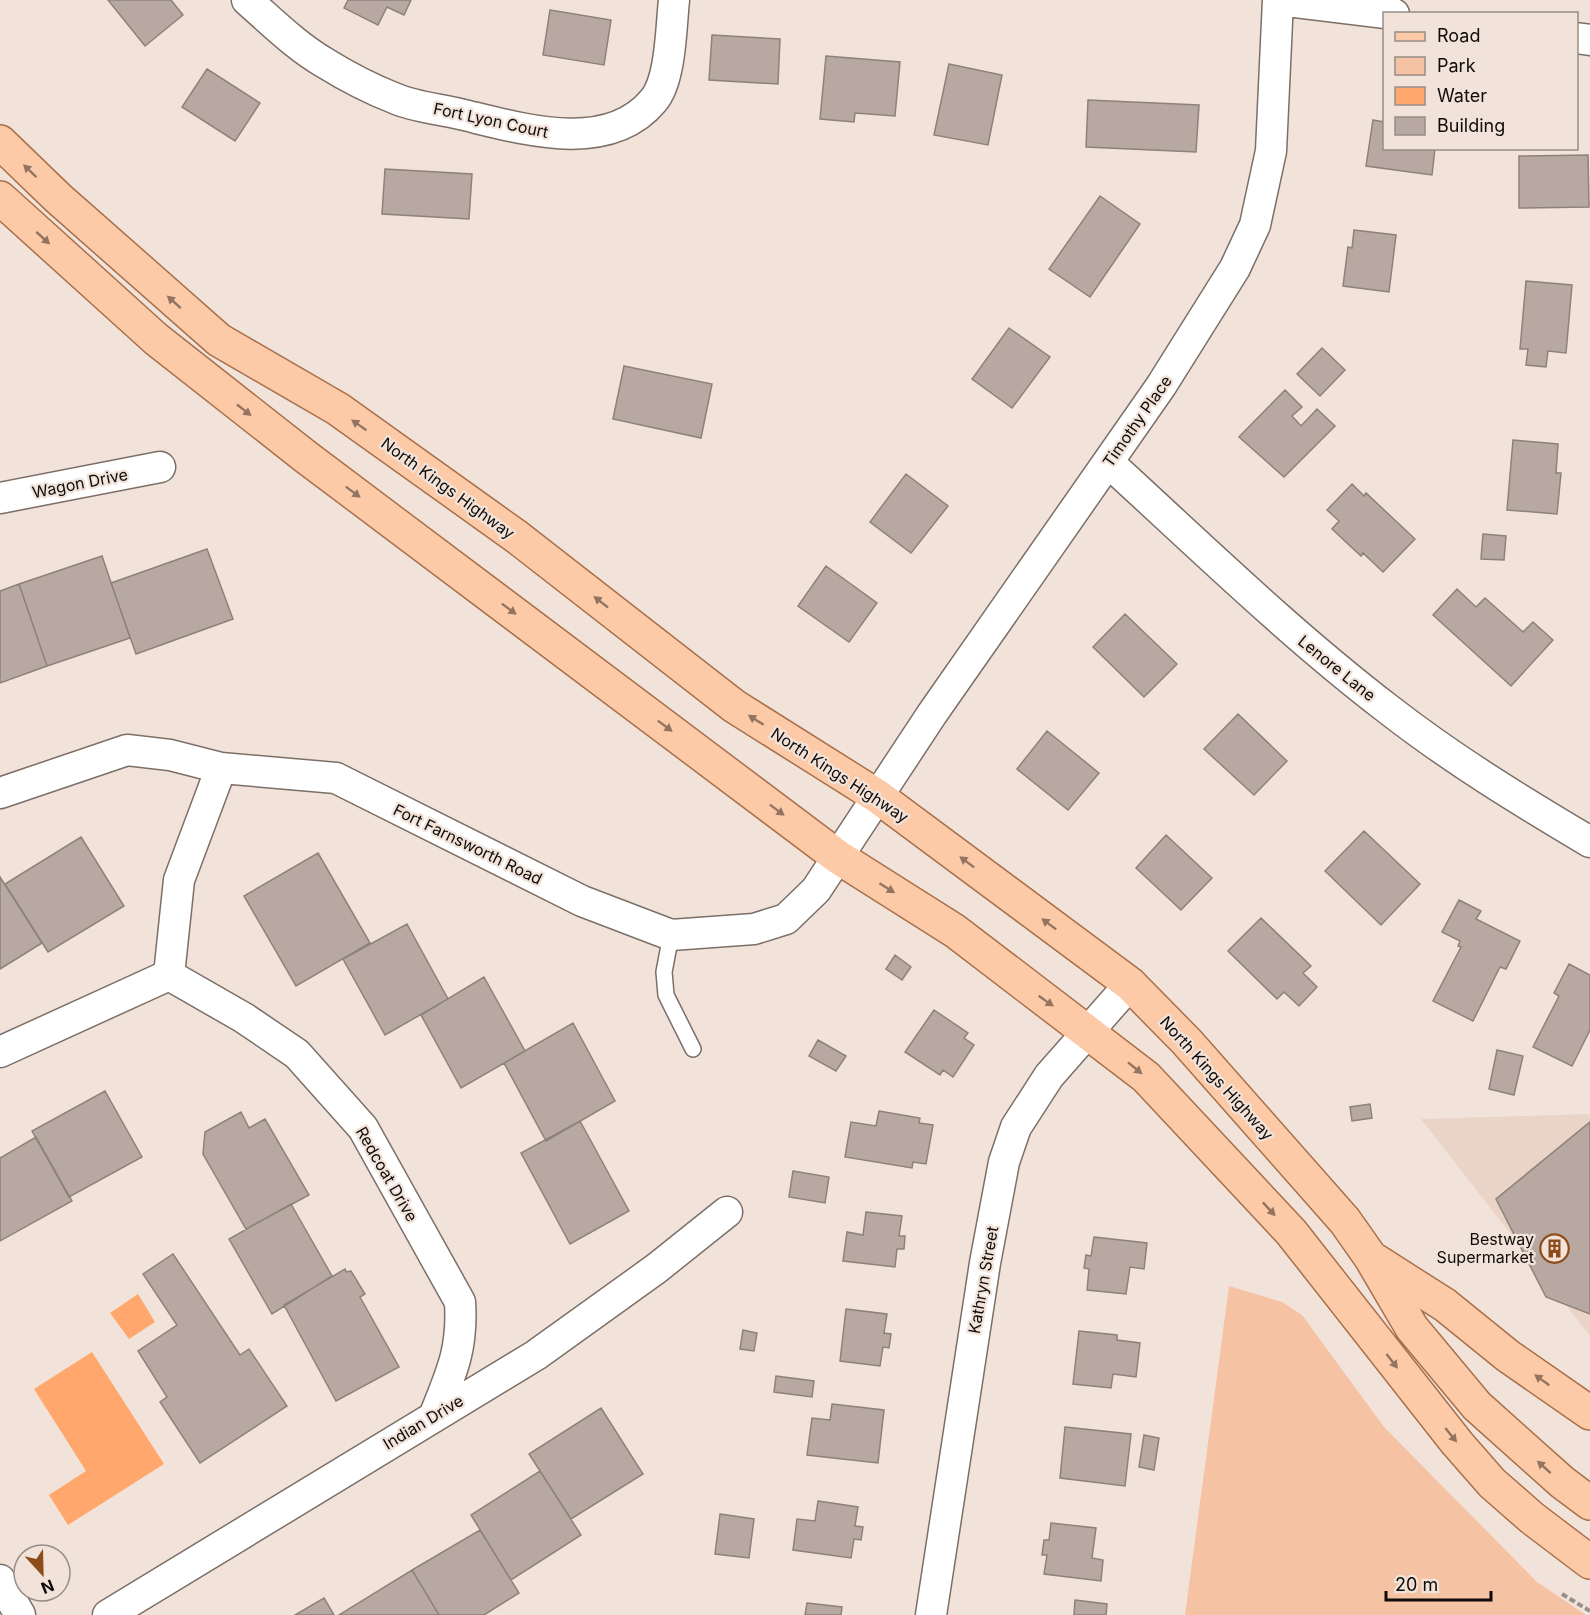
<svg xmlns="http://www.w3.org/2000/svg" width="1590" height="1615" viewBox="0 0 1590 1615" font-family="Inter,sans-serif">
<rect width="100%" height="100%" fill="#f2e3da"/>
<!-- built -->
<path fill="#e9d4c7" d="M1590,1114v222l-169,-217z"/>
<!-- green -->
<path fill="#f5c2a3" d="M1229,1286l53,16 20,13 82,112 153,155 49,33h-401z"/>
<!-- water -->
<path fill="#ffa76d" d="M138,1294l17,28 -26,17 -19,-26z
M92,1352l72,112 -96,61 -19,-30 37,-24 -52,-82z"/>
<!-- building -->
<path fill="#b7a9a1" stroke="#8e8179" stroke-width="1.5" d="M108,0h63l12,15 -38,31z
M348,0h63l-7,15 -17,-8 -9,18 -34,-17z
M550,10l61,10 -7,45 -61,-10z
M712,35l68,4 -2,45 -69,-4z
M826,56l74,6 -5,54 -40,-3 -1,9 -34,-3z
M949,64l53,11 -14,70 -54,-10z
M207,69l53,34 -25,38 -53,-34z
M1088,100l111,5 -3,47 -110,-5z
M1373,120l11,2v26h51l-3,27 -66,-9z
M1588,155l1,52 -70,1v-52z
M385,169l87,5 -3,45 -87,-5z
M1100,196l40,28 -50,73 -41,-28z
M1354,230l42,5 -7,57 -46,-6 5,-39 4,1z
M1526,281l46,4 -6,68 -18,-2 -2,16 -20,-2 2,-16h-8z
M1009,328l41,29 -38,51 -40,-29z
M1322,348l23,22 -25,26 -23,-22z
M624,366l88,18 -11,54 -88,-19z
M1285,390l17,17 -10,9 9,10 16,-17 18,17 -51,51 -45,-40z
M1513,440l45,4 -2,29h5l-4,41 -50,-4z
M906,474l42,32 -37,47 -41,-31z
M1352,484l12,12 2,-3 49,46 -32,33 -20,-19 -2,3 -29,-27 7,-8 -12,-11z
M1483,534l23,2 -2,24 -23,-1z
M207,549l26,70 -97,35 -25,-71z
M102,556l28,82 -83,28 -28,-82z
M826,566l51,37 -28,39 -51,-36z
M19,584l28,82 -47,17v-92z
M1457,589l19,18 9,-9 38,34 10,-10 20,18 -42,46 -78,-71z
M1125,614l52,50 -33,33 -51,-50z
M1238,714l49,47 -33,34 -50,-46z
M1047,731l52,42 -31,37 -51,-41z
M1364,831l56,53 -39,41 -56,-54z
M1166,835l46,43 -31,32 -45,-42z
M81,837l43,69 -76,46 -43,-68z
M318,853l52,90 -74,43 -52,-90z
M0,877l42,66 -42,26z
M1459,900l22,11 -5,8 44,22 -14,28 -6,-2 -27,54 -40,-20 28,-54 -3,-1 2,-5 -18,-9z
M1261,918l50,48 -8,7 14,14 -18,19 -15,-14 -7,7 -49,-48z
M407,924l41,75 -63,36 -42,-76z
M895,955l16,12 -9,13 -16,-11z
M1569,964l21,11v55l-18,36 -39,-19 26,-51 -5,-3z
M484,977l41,74 -64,37 -40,-73z
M934,1010l34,23 -4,5 10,7 -21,32 -10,-7 -3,5 -35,-23z
M573,1023l42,78 -69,40 -42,-78z
M818,1040l28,16 -10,15 -27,-15z
M1497,1050l26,6 -9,39 -25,-6z
M105,1091l37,66 -73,40 -37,-66z
M1370,1104l2,14 -20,3 -2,-14z
M879,1111l41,7 -1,5 14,2 -7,39 -13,-2 -1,6 -67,-11 6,-35 25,4z
M241,1112l8,16 16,-9 44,76 -63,34 -43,-75 2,-22z
M580,1121l49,90 -59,33 -49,-91z
M1590,1122v192l-44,-17 -50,-98z
M36,1137l36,64 -72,40v-83z
M793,1171l36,6 -4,26 -36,-6z
M291,1204l41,72 -60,38 -43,-75z
M866,1212l36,4 -3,20h6l-1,13h-7l-2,18 -52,-6 4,-29 16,3z
M1094,1237l53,6 -3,26 -14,-2 -4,27 -39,-4 2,-21 -5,-1 2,-13 5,1z
M173,1254l67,101 9,-6 38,57 -87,57 -40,-61 7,-5 -29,-46 39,-26 -34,-51z
M345,1269l1,3 5,-1 14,23 -5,3 39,70 -63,34 -52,-96z
M846,1309l41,5 -3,19 7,1 -2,14 -6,-1 -3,19 -40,-5z
M743,1330l14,3 -3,18 -14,-2z
M1079,1331l38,4v5l23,3 -4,34 -23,-3 -2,14 -38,-4z
M776,1376l38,5 -2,16 -38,-5z
M832,1404l52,6 -6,53 -71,-8 5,-37 18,2z
M601,1408l42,66 -72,45 -42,-65z
M1065,1427l66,7 -6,52 -65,-8z
M1144,1435l15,3 -5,32 -15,-3z
M540,1471l41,64 -70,45 -40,-65z
M818,1501l40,6 -3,19 8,1 -2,13 -7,-1 -3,19 -58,-8 4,-31 18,2z
M720,1514l34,5 -5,39 -34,-4z
M1051,1523l45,5 -4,30 11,2 -2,21 -57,-7 3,-19h-5l2,-15h5z
M480,1530l39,63 -35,22h-45l-27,-45z
M412,1570l27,45h-100z
M324,1598l10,17h-39z
M1075,1600l32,4 -1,11h-32z
M807,1603l35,4 -1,8h-36z"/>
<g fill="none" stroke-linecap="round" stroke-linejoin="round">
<defs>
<path id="lane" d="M671,935l-7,37 2,23 27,54"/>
<path id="street" d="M247,0c25,22 49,46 78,63 21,13 46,26 69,35 20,9 45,11 66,16 59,14 147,42 193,-13 18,-20 18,-74 21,-101
M1279,0l115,14
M1576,38l14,2
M1108,462c92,84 181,171 280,247 64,50 133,92 202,133
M0,498l160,-31
M0,793l127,-43 43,5 51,13 115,10 246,123 89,34 83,-6 32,-10 30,-29 116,-176 229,-328 74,-118 20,-43 16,-74 7,-151
M169,975l10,-95 42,-112
M0,1052l169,-77 75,43 53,36 66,74 97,174c3,46 -8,70 -25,112
M0,1580l20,35
M108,1615l428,-260 121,-87 70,-56
M931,1615l54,-352 19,-101 12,-35 33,-51 81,-92"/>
<path id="primary" d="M0,142l58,56 161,142 119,69 179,128 217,169 143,90 253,188 57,58 158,179 26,37 41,70 65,78 85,76 28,21
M0,198l156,141 150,118 532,400 117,74 191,146 145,155 166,211 35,40 40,35 58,44
M1376,1261l69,44 63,51 82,57"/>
</defs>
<!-- lane casing -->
<use href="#lane" stroke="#7c6f67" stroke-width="18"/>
<!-- street casing -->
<use href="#street" stroke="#7c6f67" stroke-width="33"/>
<!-- primary casing -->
<use href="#primary" stroke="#a8704a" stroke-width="36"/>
<!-- path -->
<path stroke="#9a8f89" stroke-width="4" stroke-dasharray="6 3" stroke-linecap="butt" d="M1562,1594l28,17"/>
<!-- lane -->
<use href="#lane" stroke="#fff" stroke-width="15"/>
<!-- street -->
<use href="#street" stroke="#fff" stroke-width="30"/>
<!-- primary -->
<use href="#primary" stroke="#fdcaa8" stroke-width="33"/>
</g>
<!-- one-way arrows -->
<defs><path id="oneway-solid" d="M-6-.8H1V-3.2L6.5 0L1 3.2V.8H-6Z" transform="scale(1.5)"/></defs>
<g fill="#927460">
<use href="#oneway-solid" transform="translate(30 171) rotate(-136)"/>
<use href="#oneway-solid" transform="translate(43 238) rotate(42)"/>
<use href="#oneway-solid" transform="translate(174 302) rotate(-138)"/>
<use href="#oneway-solid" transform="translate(244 410) rotate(38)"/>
<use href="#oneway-solid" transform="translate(359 425) rotate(-145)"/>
<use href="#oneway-solid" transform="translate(353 492) rotate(37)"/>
<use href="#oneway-solid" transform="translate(601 602) rotate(-142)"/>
<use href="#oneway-solid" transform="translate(509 609) rotate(37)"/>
<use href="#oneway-solid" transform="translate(756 720) rotate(-148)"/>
<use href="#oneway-solid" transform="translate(665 726) rotate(37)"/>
<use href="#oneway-solid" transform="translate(777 810) rotate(37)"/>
<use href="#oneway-solid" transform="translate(967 862) rotate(-143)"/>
<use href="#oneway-solid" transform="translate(887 888) rotate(32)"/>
<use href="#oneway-solid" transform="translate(1049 924) rotate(-143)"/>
<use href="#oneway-solid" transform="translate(1046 1001) rotate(35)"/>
<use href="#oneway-solid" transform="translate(1135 1068) rotate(39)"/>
<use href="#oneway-solid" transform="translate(1269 1209) rotate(47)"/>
<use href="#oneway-solid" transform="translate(1392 1361) rotate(52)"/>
<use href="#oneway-solid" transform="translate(1542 1380) rotate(-144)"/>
<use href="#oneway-solid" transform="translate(1451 1435) rotate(51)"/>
<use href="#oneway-solid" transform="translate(1544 1467) rotate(-138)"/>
</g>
<!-- icons -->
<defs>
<symbol id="building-ring" viewBox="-11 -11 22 22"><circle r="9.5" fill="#f2e3da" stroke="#8e4c1a" stroke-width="1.5"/><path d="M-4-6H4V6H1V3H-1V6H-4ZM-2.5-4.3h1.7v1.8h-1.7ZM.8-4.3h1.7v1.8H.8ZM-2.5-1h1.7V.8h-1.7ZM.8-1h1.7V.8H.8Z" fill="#8e4c1a"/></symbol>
</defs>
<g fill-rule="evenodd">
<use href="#building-ring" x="1538" y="1232" width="33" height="33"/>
</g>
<g text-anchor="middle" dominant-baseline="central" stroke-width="4.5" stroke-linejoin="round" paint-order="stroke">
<!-- street labels -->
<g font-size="16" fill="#0f0b08" stroke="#f2e3da">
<text transform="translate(491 120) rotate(12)">Fort Lyon Court</text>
<text transform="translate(1137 421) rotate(-55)">Timothy Place</text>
<text transform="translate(80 483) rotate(-11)">Wagon Drive</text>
<text transform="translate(448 488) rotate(36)">North Kings Highway</text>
<text transform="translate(1337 668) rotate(39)">Lenore Lane</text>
<text transform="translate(840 775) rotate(33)">North Kings Highway</text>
<text transform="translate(468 844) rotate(26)">Fort Farnsworth Road</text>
<text transform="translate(1217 1078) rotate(48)">North Kings Highway</text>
<text transform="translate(387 1174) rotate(60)">Redcoat Drive</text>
<text transform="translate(983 1280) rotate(-80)">Kathryn Street</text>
<text transform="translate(423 1422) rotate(-31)">Indian Drive</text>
</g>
<!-- poi labels -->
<g font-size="16" fill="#0f0b08" stroke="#f2e3da" text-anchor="end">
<text x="1534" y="1239">Bestway<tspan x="1534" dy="18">Supermarket</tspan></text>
</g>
</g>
<!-- legend -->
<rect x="1383" y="12" width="195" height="138" fill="#f2e3da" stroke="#978d86" stroke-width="1.5"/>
<rect x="1395" y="32" width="30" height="9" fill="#fdcaa8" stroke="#978d86" stroke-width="1.5"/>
<text x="1437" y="42" font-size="18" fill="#0f0b08">Road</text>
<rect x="1395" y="57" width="30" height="18" fill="#f5c2a3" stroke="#978d86" stroke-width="1.5"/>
<text x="1437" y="72" font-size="18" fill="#0f0b08">Park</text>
<rect x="1395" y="87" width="30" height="18" fill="#ffa76d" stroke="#978d86" stroke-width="1.5"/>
<text x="1437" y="102" font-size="18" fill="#0f0b08">Water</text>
<rect x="1395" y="117" width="30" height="18" fill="#b7a9a1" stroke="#978d86" stroke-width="1.5"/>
<text x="1437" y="132" font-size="18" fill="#0f0b08">Building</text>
<!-- north arrow -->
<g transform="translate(42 1573) rotate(158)"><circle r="28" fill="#f2e3da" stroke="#978d86" stroke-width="1.5"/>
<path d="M0-4.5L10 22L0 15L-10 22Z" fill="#8e4c1a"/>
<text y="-9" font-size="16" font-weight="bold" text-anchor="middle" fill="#0f0b08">N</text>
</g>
<!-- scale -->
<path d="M1386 1591v9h105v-9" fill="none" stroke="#0f0b08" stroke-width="3"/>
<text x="1395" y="1591" font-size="18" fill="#0f0b08" stroke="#f2e3da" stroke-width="4.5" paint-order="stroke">20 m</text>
</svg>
